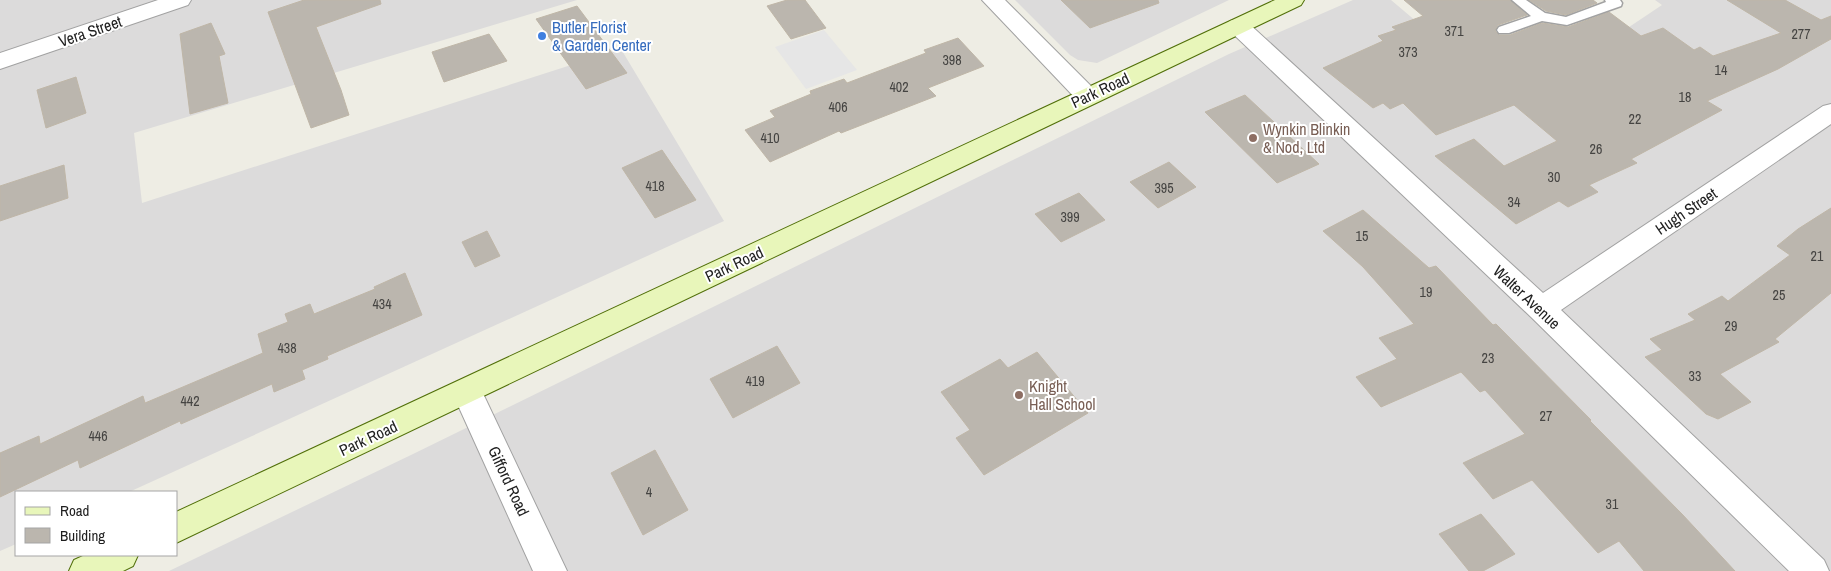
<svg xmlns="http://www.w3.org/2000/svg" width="1831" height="571" viewBox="0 0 1831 571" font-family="'Archivo Narrow',sans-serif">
<rect width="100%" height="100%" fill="#eeede4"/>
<!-- residential -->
<path fill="#dcdbdb" d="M0,0h577l-443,133 8,70 479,-154 103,172 -595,271h-113v52l-16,7z
M1015,0h214l-132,63 -19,-3 -8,-5z
M1353,0h38l123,104 148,-99 -7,-5h176v571h-1662l242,-116 818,-401z"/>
<!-- parking -->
<path fill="#e6e6e6" d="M824,30l33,40 -51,19 -31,-42z"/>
<!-- building -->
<path fill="#bbb6ae" stroke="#bfb6a7" d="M304,0h76l1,4 -65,23 25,63 8,25 -38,13 -43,-116z
M787,0h18l21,28 -35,11 -24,-33z
M1061,0h97l1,3 -69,25z
M1404,0h106l17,15 -29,10 -3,6 4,4h11l32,-12 26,4 41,-15 32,24 22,-8 31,22 6,-3 13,9 68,-23 -54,-33h58l36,20 10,-4v23l-53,30 -71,32 15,9 -91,49 6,4 -48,22 9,7 -30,15 -9,-6 -43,23 -81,-68 39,-17 30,27 53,-25 -43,-36 -78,30 -33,-32 -13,6 -7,-6 -10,5 -50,-40 60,-27 -5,-5 18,-6 -4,-3 31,-11z
M1529,0h64l4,3 -31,12 -20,-4z
M577,6l50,67 -41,16 -50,-70z
M211,23l14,31 -6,2 9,47 -38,11 -10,-80z
M489,34l18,27 -63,21 -12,-30z
M958,38l26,28 -56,22 8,8 -95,37 -2,-2 -69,31 -25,-32 30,-13 -5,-6 41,-17 -1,-3 34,-12 3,4 79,-30 -2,-3z
M76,77l10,36 -40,15 -9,-38z
M1245,95l74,69 -42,19 -72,-71z
M662,150l34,50 -41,18 -33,-50z
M1169,162l27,25 -38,21 -28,-26z
M64,165l4,33 -68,23v-35z
M1079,193l26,27 -44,22 -26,-28z
M1831,208v85l-56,46 4,3 -59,32 31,28 -33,17 -12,-5 -61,-57 17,-7 -12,-11 45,-19 -7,-6 34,-18 6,5 62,-46 -13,-9 21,-17z
M1363,210l66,58 7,-2 57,59 3,-1 95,96 -1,1 92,93 53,57h-91l-25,-30 -21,12 -66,-73 -39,19 -30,-36 62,-29 -40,-44 -5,2 -19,-20 -80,35 -25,-30 41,-18 -18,-21 35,-14 -51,-57 -40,-36z
M487,231l13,25 -25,11 -13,-25z
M405,273l17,42 -95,41 1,3 -26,11 3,9 -31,13 -2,-8 -91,40 -1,-3 -100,47 -2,-8 -78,37v-44l39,-17 1,8 103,-48 2,7 118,-50 -5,-19 30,-12 -3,-8 25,-10 4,10 61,-25 -1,-2z
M777,346l23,37 -67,35 -23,-39z
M1037,352l51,61 -104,62 -28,-37 14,-8 -29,-38 59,-33 8,9z
M655,450l33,60 -45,25 -32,-62z
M1481,514l34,40 -32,17h-14l-30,-37z"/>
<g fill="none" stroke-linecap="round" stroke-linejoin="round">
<defs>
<path id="lane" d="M1512,0h14l19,13 21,4 40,-15 -1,-2h15l2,3 -1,3 -54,19 -25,-4 -33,12h-10l-2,-3 2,-3 32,-11z"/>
<path id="street" d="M158,0h33l-3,5 -188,64v-16z
M982,0h23l90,90 4,6 -4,6 -8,2 -8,-2z
M1238,19l8,2 297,272 280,-187 8,-2v20l-270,186 263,250 5,11h-40l-258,-254 -301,-286 -3,-5 3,-5z
M467,379l11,4 89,188h-34l-81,-179 4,-9z"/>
<path id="secondary" d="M1275,0h29l-3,5 -1125,538v-31z
M85,555h53l-5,11 -10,5h-54l5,-11z"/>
</defs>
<!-- lane casing -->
<use href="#lane" stroke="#a2a2a2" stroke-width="3"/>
<!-- street casing -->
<use href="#street" stroke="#a2a2a2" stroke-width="2"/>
<!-- secondary casing -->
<use href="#secondary" stroke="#52700a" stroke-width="2"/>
<!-- lane -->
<use href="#lane" fill="#fff" fill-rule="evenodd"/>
<!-- street -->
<use href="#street" fill="#fff" fill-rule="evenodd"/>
<!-- secondary -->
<use href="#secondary" fill="#e8f6ba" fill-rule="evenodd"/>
</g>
<!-- markers -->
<circle fill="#3f7fe0" stroke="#fff" stroke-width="2" cx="542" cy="36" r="5"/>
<g fill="#8d6e63" stroke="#fff" stroke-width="2">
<circle cx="1253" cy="138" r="5"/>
<circle cx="1019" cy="395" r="5"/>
</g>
<g text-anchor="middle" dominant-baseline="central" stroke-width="4" stroke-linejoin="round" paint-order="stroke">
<!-- number labels -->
<g font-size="14" fill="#454442">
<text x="1454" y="31">371</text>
<text x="1801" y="34">277</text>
<text x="1408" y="52">373</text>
<text x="952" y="60">398</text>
<text x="1721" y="70">14</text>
<text x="899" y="87">402</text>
<text x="1685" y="97">18</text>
<text x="838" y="107">406</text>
<text x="1635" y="119">22</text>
<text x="770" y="138">410</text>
<text x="1596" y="149">26</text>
<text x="1554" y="177">30</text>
<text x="655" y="186">418</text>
<text x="1164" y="188">395</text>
<text x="1514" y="202">34</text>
<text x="1070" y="217">399</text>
<text x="1362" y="236">15</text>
<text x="1817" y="256">21</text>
<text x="1426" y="292">19</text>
<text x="1779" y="295">25</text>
<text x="382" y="304">434</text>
<text x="1731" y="326">29</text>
<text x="287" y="348">438</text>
<text x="1488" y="358">23</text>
<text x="1695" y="376">33</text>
<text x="755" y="381">419</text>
<text x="190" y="401">442</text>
<text x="1546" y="416">27</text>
<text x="98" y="436">446</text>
<text x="649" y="492">4</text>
<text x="1612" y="504">31</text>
</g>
<!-- shop labels -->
<g font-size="16" fill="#366cbe" stroke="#fff" text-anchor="start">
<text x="552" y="27">Butler Florist<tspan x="552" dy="18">&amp; Garden Center</tspan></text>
</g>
<!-- street labels -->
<g font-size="16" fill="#1e1e1e" stroke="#fff">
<text transform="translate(90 31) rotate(-19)">Vera Street</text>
<text transform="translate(1100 90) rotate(-25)">Park Road</text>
<text transform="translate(1686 211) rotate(-34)">Hugh Street</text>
<text transform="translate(734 264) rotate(-25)">Park Road</text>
<text transform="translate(1527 297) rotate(43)">Walter Avenue</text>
<text transform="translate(368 438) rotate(-25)">Park Road</text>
<text transform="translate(509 481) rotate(65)">Gifford Road</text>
</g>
<!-- education labels -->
<g font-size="16" fill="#785e54" stroke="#fff" text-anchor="start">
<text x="1263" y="129">Wynkin Blinkin<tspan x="1263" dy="18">&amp; Nod, Ltd</tspan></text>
<text x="1029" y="386">Knight<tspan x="1029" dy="18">Hall School</tspan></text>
</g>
</g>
<!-- legend -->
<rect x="15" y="491" width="162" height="65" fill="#ffffff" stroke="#a5a5a5"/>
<rect x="25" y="507" width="25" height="8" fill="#e8f6ba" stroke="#a5a5a5"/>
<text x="60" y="516" font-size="15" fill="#1e1e1e">Road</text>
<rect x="25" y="528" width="25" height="15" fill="#bbb6ae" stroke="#a5a5a5"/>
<text x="60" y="541" font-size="15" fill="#1e1e1e">Building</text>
</svg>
